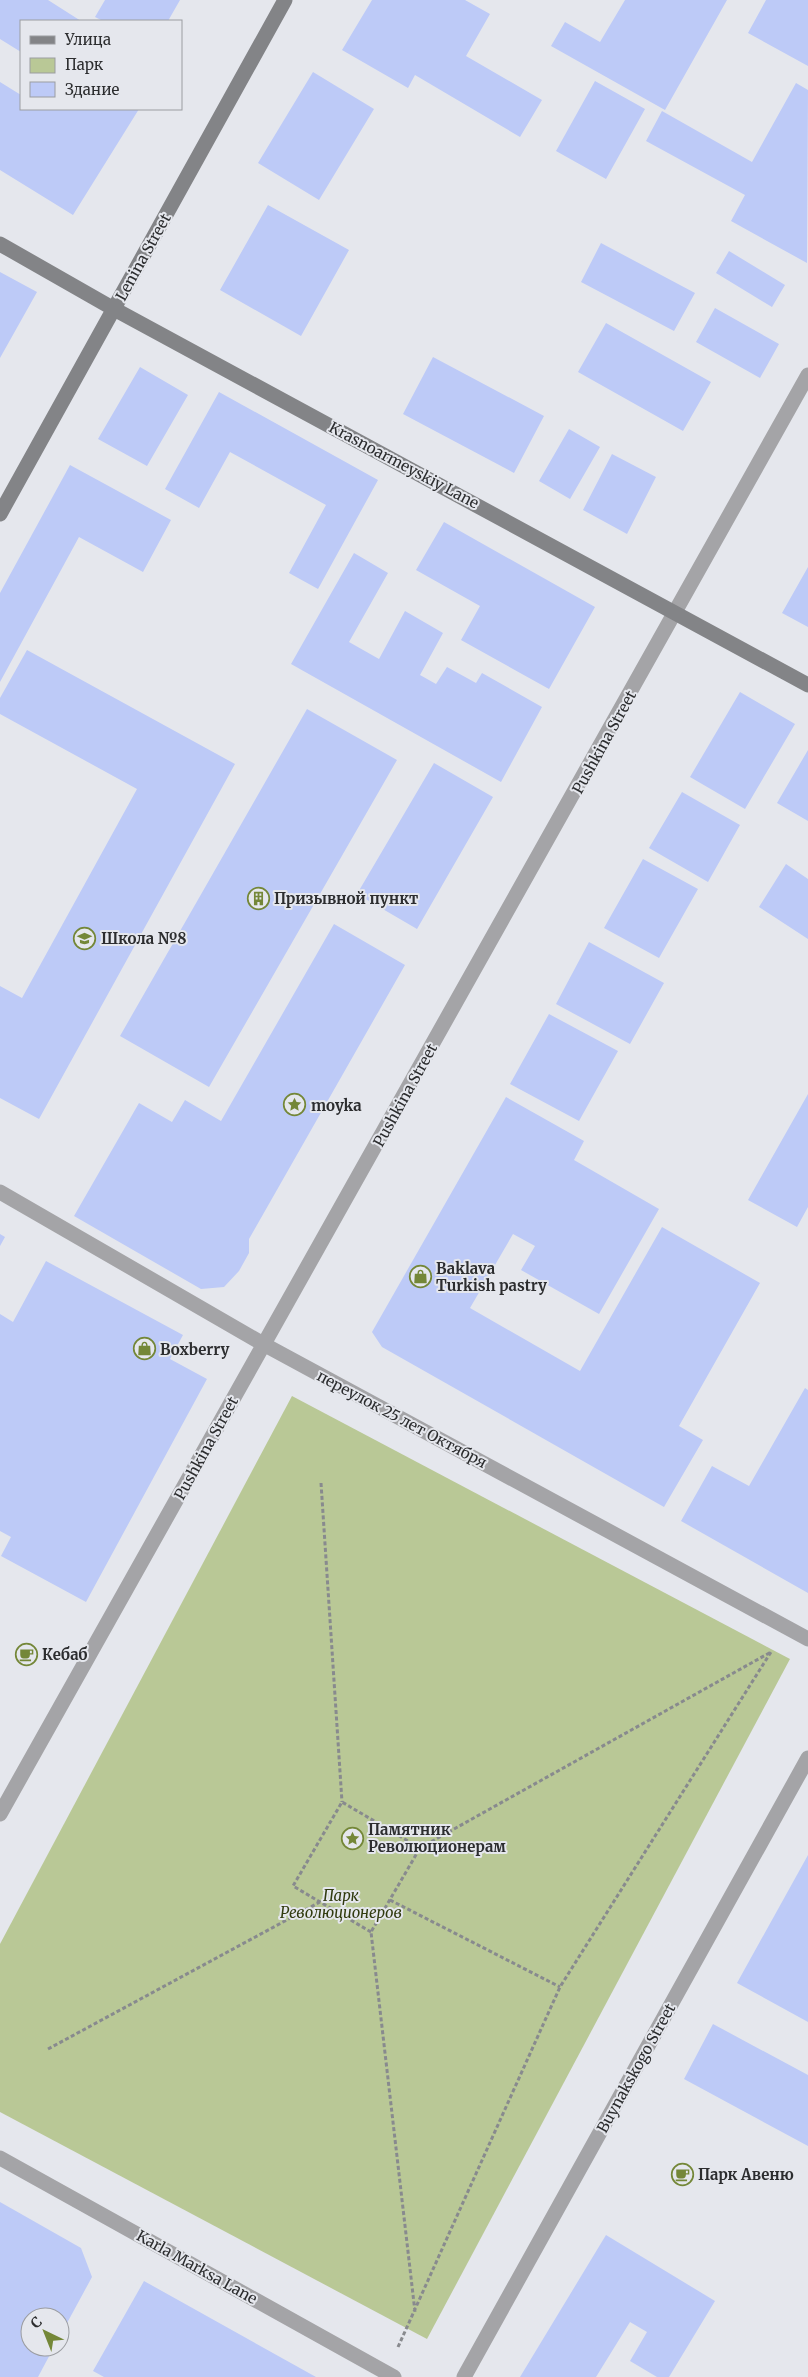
<svg xmlns="http://www.w3.org/2000/svg" width="808" height="2377" viewBox="0 0 808 2377" font-family="Merriweather,serif">
<rect width="100%" height="100%" fill="#e5e7ed"/>
<!-- green -->
<path fill="#b9c896" d="M292,1396l498,263 -363,680 -427,-227v-168z"/>
<!-- building -->
<path fill="#bdcaf7" d="M0,0h48l33,21h-60v31l-21,-13z
M105,0h75l-12,21h-65l-8,-4z
M372,0h93l25,14 -24,42 76,44 -22,37 -105,-62 -7,13 -66,-38z
M625,0h102l-62,110 -114,-64 14,-24 35,20z
M766,0h42v66l-60,-33z
M313,72l61,37 -55,91 -61,-37z
M595,81l50,28 -39,70 -50,-28z
M0,82l21,13v14h118l-66,106 -73,-45z
M796,83l12,7 -1,173 -76,-42 14,-26 -99,-54 16,-30 90,51z
M268,205l81,45 -48,86 -81,-46z
M601,243l94,50 -21,38 -93,-49z
M729,251l56,34 -13,22 -56,-34z
M0,272l37,20 -37,66z
M715,308l64,36 -19,34 -64,-36z
M606,323l105,59 -28,49 -105,-59z
M433,357l111,59 -30,57 -111,-59z
M140,367l48,28 -41,71 -49,-27z
M219,392l159,88 -60,109 -29,-16 37,-68 -96,-53 -31,56 -34,-19z
M569,429l31,18 -30,52 -31,-18z
M612,454l44,23 -29,57 -44,-24z
M70,465l101,55 -28,52 -64,-35 -79,145v-89z
M444,522l151,85 -46,82 -88,-49 19,-34 -64,-36z
M354,553l34,20 -39,69 30,17 26,-48 38,22 -23,42 16,9 11,-17 29,16 6,-10 60,34 -41,75 -210,-118z
M808,567v60l-26,-14z
M27,650l208,114 -196,355 -39,-21v-112l22,12 115,-209 -137,-75v-16z
M740,692l55,32 -50,85 -55,-32z
M307,709l90,51 -188,327 -89,-51z
M808,750v71l-31,-18z
M434,763l59,34 -76,132 -60,-35z
M682,792l58,33 -32,57 -59,-34z
M643,859l55,30 -39,69 -55,-30z
M786,864l22,15v60l-49,-32z
M334,924l71,41 -156,274v14l-10,18 -15,16 -23,2 -127,-73 65,-113 33,19 13,-22 36,21z
M589,942l75,41 -34,61 -74,-40z
M549,1014l69,37 -39,70 -69,-37z
M808,1094v113l-11,20 -49,-27z
M506,1097l78,44 -10,19 85,49 -60,105 -78,-44 14,-24 -22,-12 -43,74 110,63 82,-144 98,56 -81,143 24,14 -39,67 -282,-160 -10,-15z
M0,1234l5,3 -5,9z
M46,1261l137,74 -13,24 37,20 -121,223 -85,-46 10,-19 -11,-6v-217l13,8z
M805,1388l3,2v203l-127,-72 31,-55 37,20z
M808,1855v167l-71,-39z
M713,2024l95,51v71l-124,-67z
M0,2202l81,46 11,29 -32,59v-19h-30v30h24l-16,30h-38z
M606,2235l109,66 -46,76h-12l-27,-16 17,-29 -17,-10 -34,55h-76z
M144,2281l172,96h-212l-11,-6z"/>
<g fill="none" stroke-linecap="round" stroke-linejoin="round">
<!-- path -->
<path stroke="#888a8e" stroke-width="3" stroke-dasharray="4 2.5" stroke-linecap="butt" d="M321,1483l21,319
M420,1848l351,-196
M390,1900l170,87
M371,1932l-78,-46 49,-84 78,46 -49,84 44,380
M48,2049l272,-147
M398,2347l162,-360 211,-335"/>
<!-- street -->
<path stroke="#a4a4a7" stroke-width="15" d="M0,1192l265,153 543,294
M0,1814l808,-1439
M0,2158l394,219
M464,2377l344,-619"/>
<!-- secondary -->
<path stroke="#838487" stroke-width="15" d="M0,244l114,65 694,376
M0,514l285,-514"/>
</g>
<!-- icons -->
<defs>
<symbol id="building-ring" viewBox="-11 -11 22 22"><circle r="9.5" fill="#e5e7ed" stroke="#748738" stroke-width="1.5"/><path d="M-4-6H4V6H1V3H-1V6H-4ZM-2.5-4.3h1.7v1.8h-1.7ZM.8-4.3h1.7v1.8H.8ZM-2.5-1h1.7V.8h-1.7ZM.8-1h1.7V.8H.8Z" fill="#748738"/></symbol>
<symbol id="school-ring" viewBox="-11 -11 22 22"><circle r="9.5" fill="#e5e7ed" stroke="#748738" stroke-width="1.5"/><path d="M0-5L7-2L0 1L-7-2ZM-4 1L0 2.5L4 1V4Q0 6-4 4Z" fill="#748738"/></symbol>
<symbol id="sight-ring" viewBox="-11 -11 22 22"><circle r="9.5" fill="#e5e7ed" stroke="#748738" stroke-width="1.5"/><path d="M0-6L1.8-2.2L6-1.7L2.9 1.2L3.7 5.4L0 3.3L-3.7 5.4L-2.9 1.2L-6-1.7L-1.8-2.2Z" fill="#748738"/></symbol>
<symbol id="shop-ring" viewBox="-11 -11 22 22"><circle r="9.5" fill="#e5e7ed" stroke="#748738" stroke-width="1.5"/><path d="M-5-2.5h2.3a2.7 3.5 0 0 1 5.4 0H5L5.5 6h-11ZM-1.5-2.5h3a1.5 2.3 0 0 0-3 0Z" fill="#748738"/></symbol>
<symbol id="cafe-ring" viewBox="-11 -11 22 22"><circle r="9.5" fill="#e5e7ed" stroke="#748738" stroke-width="1.5"/><path d="M-5.5-4.5H6V0H3Q3 3.5 0 3.5H-2.5Q-5.5 3.5-5.5 0ZM3-3.2v2h1.7v-2ZM-6 4.5H4V6H-6Z" fill="#748738"/></symbol>
</defs>
<g fill-rule="evenodd">
<use href="#building-ring" x="246" y="886" width="25" height="25"/>
<use href="#school-ring" x="72" y="926" width="25" height="25"/>
<use href="#sight-ring" x="282" y="1092" width="25" height="25"/>
<use href="#shop-ring" x="408" y="1264" width="25" height="25"/>
<use href="#shop-ring" x="132" y="1336" width="25" height="25"/>
<use href="#cafe-ring" x="14" y="1642" width="25" height="25"/>
<use href="#sight-ring" x="340" y="1826" width="25" height="25"/>
<use href="#cafe-ring" x="670" y="2162" width="25" height="25"/>
</g>
<g text-anchor="middle" dominant-baseline="central" stroke-width="4" stroke-linejoin="round" paint-order="stroke">
<!-- street labels -->
<g font-size="15" fill="#2c2d2f" stroke="#e5e7ed">
<text transform="translate(143 257) rotate(-61)">Lenina Street</text>
<text transform="translate(404 465) rotate(28)">Krasnoarmeyskiy Lane</text>
<text transform="translate(604 742) rotate(-61)">Pushkina Street</text>
<text transform="translate(405 1095) rotate(-61)">Pushkina Street</text>
<text transform="translate(402 1419) rotate(28)">переулок 25 лет Октября</text>
<text transform="translate(206 1448) rotate(-61)">Pushkina Street</text>
<text transform="translate(636 2068) rotate(-61)">Buynakskogo Street</text>
<text transform="translate(197 2267) rotate(29)">Karla Marksa Lane</text>
</g>
<!-- poi labels -->
<g font-size="15" font-weight="bold" fill="#2c2d2f" stroke="#e5e7ed" text-anchor="start">
<text x="274" y="898">Призывной пункт</text>
<text x="101" y="938">Школа №8</text>
<text x="311" y="1105">moyka</text>
<text x="436" y="1268">Baklava<tspan x="436" dy="17">Turkish pastry</tspan></text>
<text x="160" y="1349">Boxberry</text>
<text x="42" y="1654">Кебаб</text>
<text x="368" y="1829">Памятник<tspan x="368" dy="17">Революционерам</tspan></text>
<text x="698" y="2174">Парк Авеню</text>
</g>
<!-- park labels -->
<g font-size="15" font-style="italic" fill="#313b0f" stroke="#e5e7ed">
<text x="341" y="1895">Парк<tspan x="341" dy="17">Революционеров</tspan></text>
</g>
</g>
<!-- legend -->
<rect x="20" y="20" width="162" height="90" fill="#e5e7ed" stroke="#9b9da1"/>
<rect x="30" y="36" width="25" height="8" fill="#838487" stroke="#9b9da1"/>
<text x="65" y="45" font-size="15" fill="#2c2d2f">Улица</text>
<rect x="30" y="58" width="25" height="15" fill="#b9c896" stroke="#9b9da1"/>
<text x="65" y="70" font-size="15" fill="#2c2d2f">Парк</text>
<rect x="30" y="82" width="25" height="15" fill="#bdcaf7" stroke="#9b9da1"/>
<text x="65" y="95" font-size="15" fill="#2c2d2f">Здание</text>
<!-- north arrow -->
<g transform="translate(45 2332) rotate(317)"><circle r="24" fill="#e5e7ed" stroke="#9b9da1"/>
<path d="M0-4L9 19L0 12L-9 19Z" fill="#748738"/>
<text y="-8" font-size="14" font-weight="bold" text-anchor="middle" fill="#2c2d2f">С</text>
</g>
</svg>
